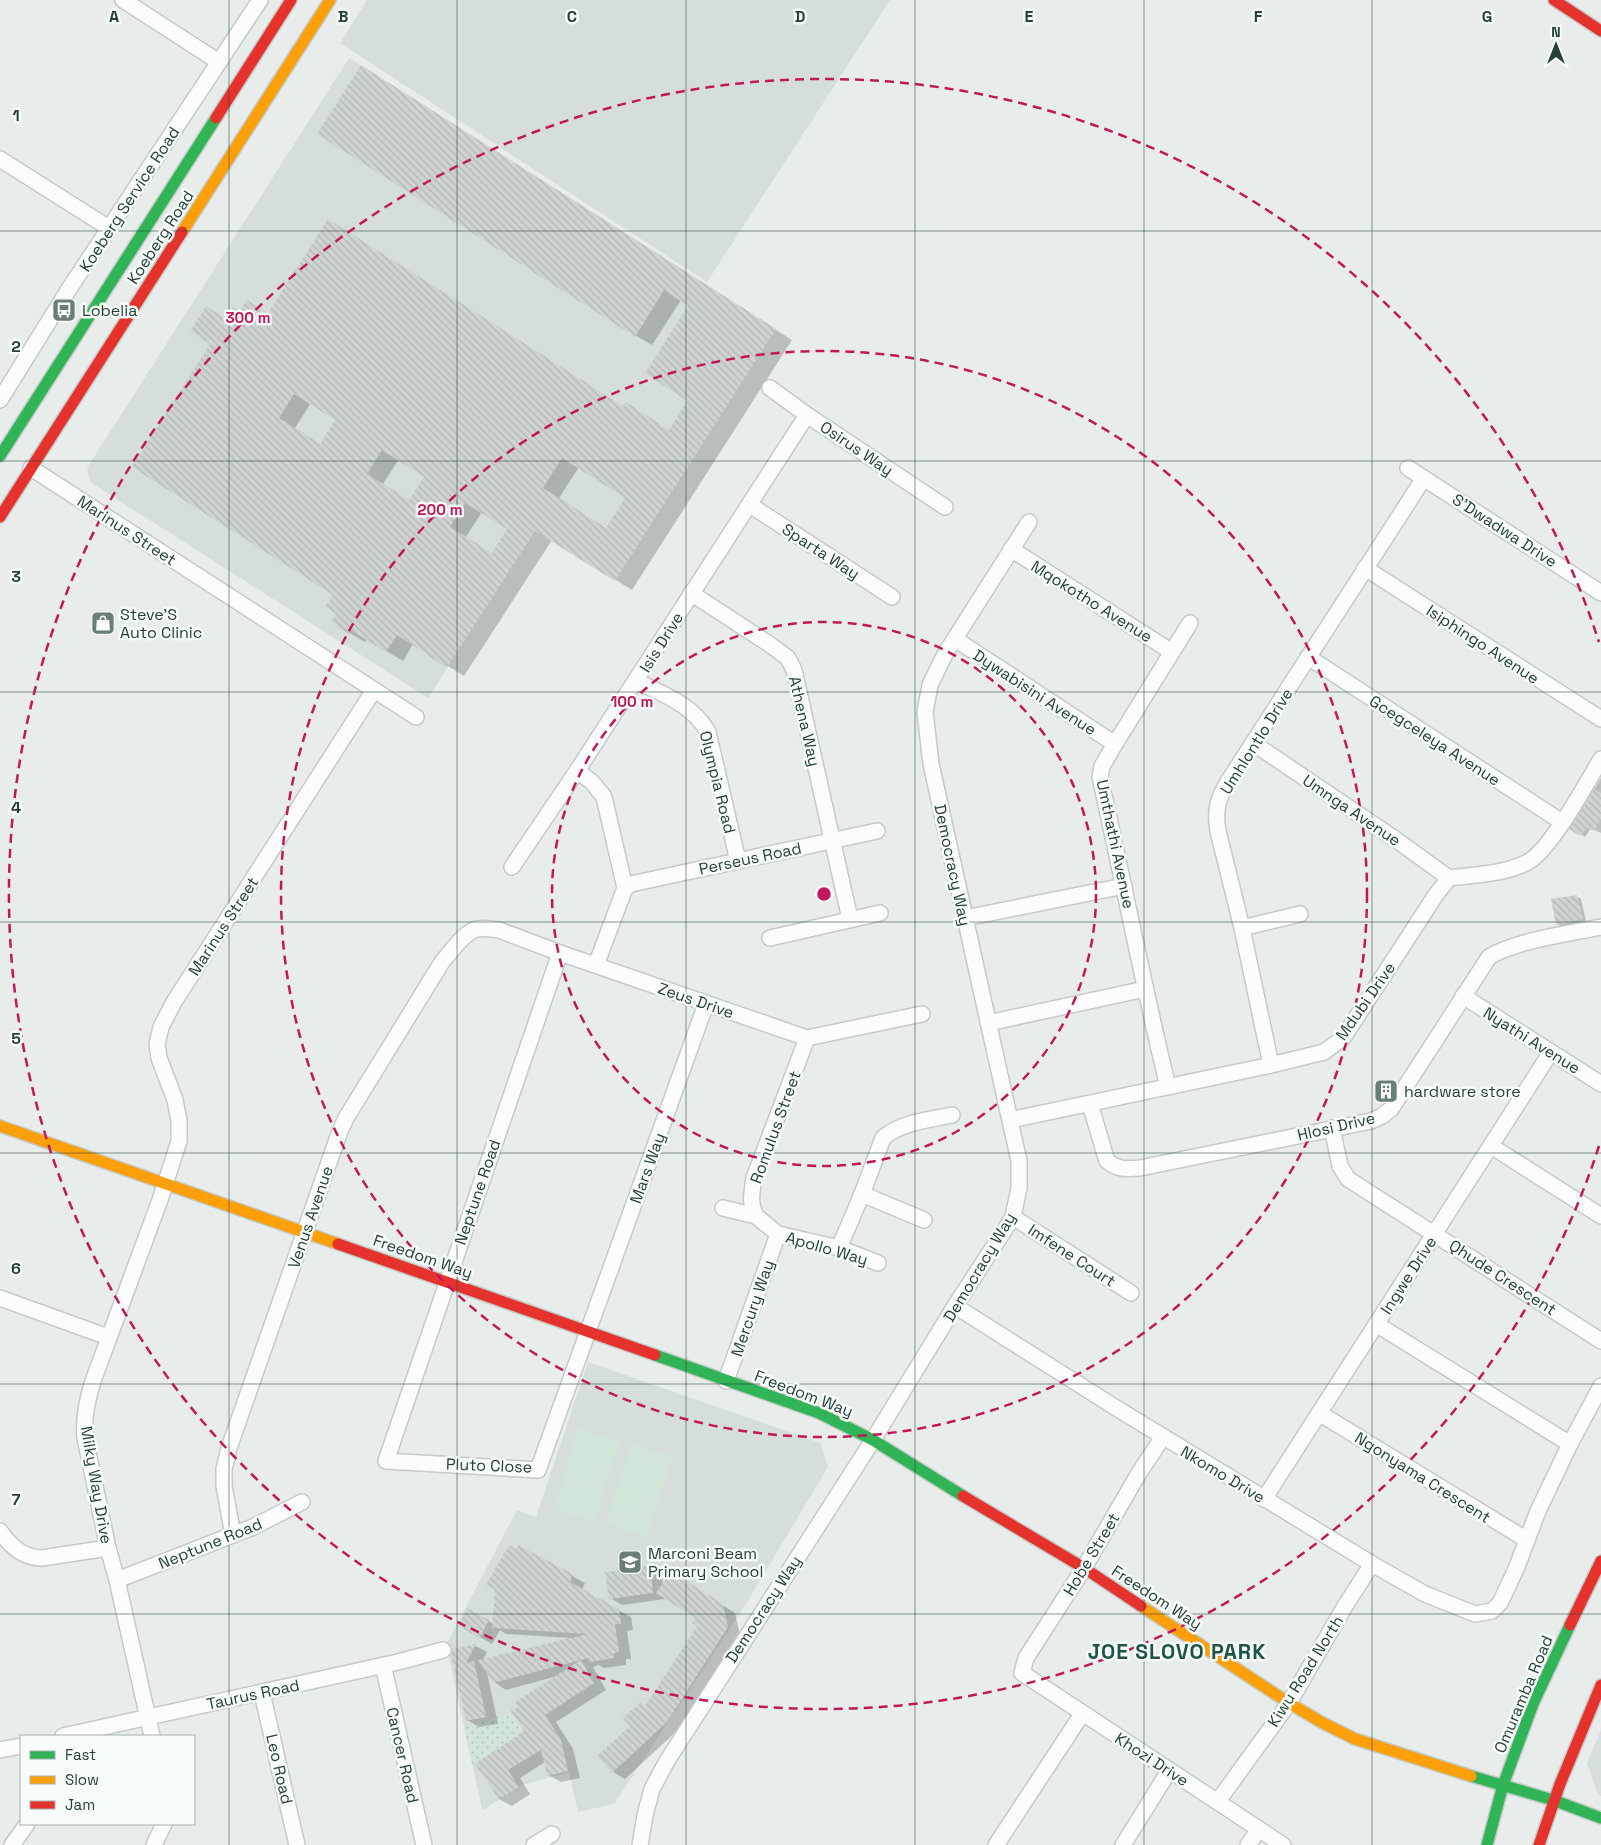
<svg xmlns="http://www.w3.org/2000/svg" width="1601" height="1845" font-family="'Space Grotesk',sans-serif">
  <defs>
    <pattern id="grass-dots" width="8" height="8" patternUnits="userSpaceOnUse" patternTransform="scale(1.25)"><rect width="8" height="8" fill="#d1e6d8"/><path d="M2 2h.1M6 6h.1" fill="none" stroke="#b3c6ba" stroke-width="1.8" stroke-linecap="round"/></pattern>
    <pattern id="building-back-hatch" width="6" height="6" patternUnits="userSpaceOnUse" patternTransform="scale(1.25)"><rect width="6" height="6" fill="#cfd4d2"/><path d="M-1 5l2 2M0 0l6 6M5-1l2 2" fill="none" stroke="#b2b7b5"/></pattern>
  </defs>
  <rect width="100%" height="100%" fill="#e8edeb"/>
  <g fill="#d6dedb">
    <polygon points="367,0 890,0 707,282 340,43"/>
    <polygon points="349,58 776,329 615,581 535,531 428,698 90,482 87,468"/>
    <polygon points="588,1362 821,1443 828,1467 744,1607 614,1804 578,1812 569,1772 522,1785 485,1809 482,1809 446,1645 517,1510 536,1517"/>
    <polygon points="1601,1730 1601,1796 1598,1795 1587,1763"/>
  </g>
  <polygon fill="url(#grass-dots)" points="512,1712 524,1731 492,1751 493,1753 475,1764 472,1764 464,1727"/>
  <g fill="#d1e6d8">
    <polygon points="578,1429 619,1442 595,1521 554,1509"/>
    <polygon points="631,1444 672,1456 648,1536 607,1523"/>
  </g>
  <g fill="#0003" fill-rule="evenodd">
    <path d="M378 77 792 340 632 590 552 540 464 676 413 644 403 661 367 639 365 642 348 632 338 614 334 594 227 320 240 313 269 314 624 407 669 431 689 400 690 305 681 300 652 345 635 335ZM311 403 337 420 321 445 295 428ZM399 459 426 476 410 501 383 484ZM579 467 626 498 606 529 559 498ZM482 512 508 529 492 554 466 537Z"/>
    <polygon points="1601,778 1601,833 1591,828 1585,837 1571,828"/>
    <polygon points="1577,897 1581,899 1586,921 1561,926 1557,924"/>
    <polygon points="519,1546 585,1583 582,1590 631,1617 633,1630 627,1631 631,1659 626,1659 626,1665 604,1668 599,1665 593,1667 606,1690 556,1722 573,1749 580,1778 561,1782 548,1775 545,1762 520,1778 530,1794 512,1806 499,1799 477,1764 526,1731 557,1676 506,1690 494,1682 487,1672 498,1724 479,1727 467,1720 453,1650 476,1646 487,1652 483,1660 571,1638 506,1634 500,1630 492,1644 460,1626 468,1610 494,1624"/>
    <polygon points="650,1567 662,1574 663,1585 683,1580 735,1613 740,1635 679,1729 625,1779 613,1772 632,1726 646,1707 698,1626 696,1617 665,1598 665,1599 622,1605 610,1598"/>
  </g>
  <g fill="url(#building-back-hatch)" fill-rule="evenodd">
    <path d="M361 65 776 329 615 581 535 531 447 668 397 635 386 652 350 630 348 634 331 622 336 614 325 607 333 595 132 467 210 344 190 331 199 317 206 306 226 319 233 307 239 311 247 300 268 313 328 219 623 406 626 402 669 430 687 401 645 373 688 306 664 290 635 337 317 134ZM294 394 335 420 320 444 279 418ZM382 450 424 477 409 500 367 474ZM562 458 625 498 606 528 543 488ZM465 503 507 529 492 553 450 527Z"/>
    <polygon points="1594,789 1601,793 1601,819 1594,831 1587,827 1581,836 1569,829"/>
    <polygon points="1577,895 1583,919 1556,925 1551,899"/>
    <polygon points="509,1545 516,1549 518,1545 573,1574 570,1582 619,1609 621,1624 615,1624 619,1652 614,1653 614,1658 590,1662 589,1658 581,1660 594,1683 545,1715 561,1740 568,1771 547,1776 541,1750 508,1770 519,1787 499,1799 475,1764 524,1731 511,1711 518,1707 515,1702 581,1660 493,1683 478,1660 588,1634 492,1628 495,1590 486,1585"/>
    <polygon points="650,1566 653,1593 609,1599 605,1572"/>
    <polygon points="671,1571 723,1604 728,1627 667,1722 612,1773 597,1756 630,1726 623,1718 641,1702 645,1706 697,1626 692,1623 695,1618 656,1593"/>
    <polygon points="467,1608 489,1620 480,1638 458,1626"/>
    <polygon points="476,1644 466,1663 474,1661 486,1717 466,1721 451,1654 452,1649"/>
  </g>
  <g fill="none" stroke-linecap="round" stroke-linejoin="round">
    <g stroke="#c5cac8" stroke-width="18">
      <g id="street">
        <polyline points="123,0 219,62"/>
        <polyline points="0,159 109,228"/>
        <polyline points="770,388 807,415 945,507"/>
        <polyline points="0,400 69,289 260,0"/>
        <polyline points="31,468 416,717"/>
        <polyline points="1408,468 1601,593"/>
        <polyline points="750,505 892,597"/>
        <polyline points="1011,549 1172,652"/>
        <polyline points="1365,568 1601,719"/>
        <polyline points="691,593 769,644 788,658 794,670 850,919"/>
        <polyline points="955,639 1115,744"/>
        <polyline points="1308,657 1562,822"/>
        <path d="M636 681C663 694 693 705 708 732L738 861"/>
        <polyline points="1253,743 1395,839 1449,878"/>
        <polyline points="577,771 592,782 604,797 625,888 596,965"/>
        <polyline points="512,867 577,771 807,415"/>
        <polyline points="625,888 631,884 640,882 877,831"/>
        <polyline points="965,918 1124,886"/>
        <polyline points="1242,928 1300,914"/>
        <polyline points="770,938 880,913"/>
        <polyline points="560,953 386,1461 538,1470 706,1004"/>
        <polyline points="1463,996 1601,1084"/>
        <polyline points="988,1023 1145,989"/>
        <path d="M1271 1065 1242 928 1218 831C1212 799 1226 786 1242 760L1424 478"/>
        <path d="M1168 1087C1143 984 1123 880 1100 777L1102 766 1115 744 1190 623"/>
        <path d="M1090 1104 1107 1161C1118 1170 1126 1169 1140 1168L1371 1121 1382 1116 1391 1109 1489 957C1514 941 1571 933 1601 927"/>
        <path d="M1010 1120 1271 1065 1324 1052 1343 1038 1435 896 1449 878C1475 875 1505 874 1528 862 1551 849 1586 784 1601 759"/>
        <polyline points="1332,1128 1340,1166 1348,1179 1601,1341"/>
        <polyline points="1491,1146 1601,1216"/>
        <polyline points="862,1194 924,1220"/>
        <polyline points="723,1208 756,1216 778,1234 839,1248 878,1263"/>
        <path d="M756 1216C749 1203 752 1192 754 1178L807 1038"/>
        <polyline points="1013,1217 1131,1293"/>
        <path d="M839 1248 862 1194 883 1138C902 1122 928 1120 952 1115"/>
        <polyline points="0,1298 108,1337"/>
        <polyline points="955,1306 1113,1406 1372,1564 1425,1594 1475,1614 1492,1611 1500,1603 1516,1569 1538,1511 1570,1444"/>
        <polyline points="1376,1324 1570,1444 1601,1386"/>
        <polyline points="726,1381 778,1234"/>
        <polyline points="1319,1413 1527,1540"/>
        <polyline points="1163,1437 1139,1473 1084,1568 1026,1658 1022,1673 1283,1845"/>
        <polyline points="1264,1499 1551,1052"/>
        <path d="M0 1531C10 1546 23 1558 42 1558L108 1548"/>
        <path d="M233 1535 224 1486V1469L229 1448 340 1131 346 1118 442 962C450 953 462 935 474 930 481 927 491 929 499 930L560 953 807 1038 922 1014"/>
        <polyline points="117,1580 253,1527 302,1502"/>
        <polyline points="383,1665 424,1845"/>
        <polyline points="262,1693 297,1845"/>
        <polyline points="63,1736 398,1662 443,1650"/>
        <path d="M152 1736 117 1580 108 1548 85 1438C83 1418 87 1400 93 1381L160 1200 179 1141V1121L175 1100 159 1058 157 1044 161 1027 174 1002 374 690"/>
        <polyline points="0,1750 21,1746"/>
        <polyline points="1218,1801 1289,1703 1345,1606 1372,1564"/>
        <polyline points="12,1845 27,1824"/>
        <polyline points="154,1845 164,1824"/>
        <polyline points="534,1845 552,1834"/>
        <polyline points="640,1845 645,1815 652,1789 667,1761 873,1440 955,1306 1013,1217 1019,1188 1019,1161 931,764 925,712 930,685 945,654 1029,522"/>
        <polyline points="996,1845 1082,1714"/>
        <polyline points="1123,1845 1169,1771"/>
        <polyline points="1248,1845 1259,1829"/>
      </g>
    </g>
    <g stroke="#c3cbc8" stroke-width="14">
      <g id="fast">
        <polyline points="0,456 216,118"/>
        <polyline points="655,1355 819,1413 873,1440 963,1496"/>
        <polyline points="1471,1776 1553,1800 1601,1818"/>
        <polyline points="1487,1845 1503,1785 1533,1704 1570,1625"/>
      </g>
    </g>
    <g stroke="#c3cbc8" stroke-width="14">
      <g id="slow">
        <polyline points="182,232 330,0"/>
        <polyline points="0,1126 338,1244"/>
        <polyline points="1141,1606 1289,1703 1321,1722 1355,1739 1471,1776"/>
      </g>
    </g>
    <g stroke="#c3cbc8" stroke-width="14">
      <g id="jam">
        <polyline points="1554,0 1601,31"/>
        <polyline points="216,118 291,0"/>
        <polyline points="0,517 182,232"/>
        <polyline points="338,1244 655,1355"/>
        <polyline points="963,1496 1084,1568 1141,1606"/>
        <polyline points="1570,1625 1601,1561"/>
        <polyline points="1539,1845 1560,1784 1601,1685"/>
      </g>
    </g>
    <use href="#street" stroke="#fcfcfc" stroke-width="15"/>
    <use href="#fast" stroke="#30b455" stroke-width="11"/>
    <use href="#slow" stroke="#ff9f0a" stroke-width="11"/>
    <use href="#jam" stroke="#e5322d" stroke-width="11"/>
  </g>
  <path fill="none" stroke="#24423a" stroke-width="1" stroke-opacity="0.55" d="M229 0V1845M457 0V1845M686 0V1845M915 0V1845M1144 0V1845M1372 0V1845M0 231H1601M0 461H1601M0 692H1601M0 922H1601M0 1153H1601M0 1384H1601M0 1614H1601"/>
  <g fill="none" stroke="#c2185b" stroke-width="2.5" stroke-dasharray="9 6">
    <circle cx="824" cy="894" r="272"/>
    <circle cx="824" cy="894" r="543"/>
    <path d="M1599 1146A815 815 0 1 1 1599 642"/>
  </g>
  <defs>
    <g id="bus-square" transform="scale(1.25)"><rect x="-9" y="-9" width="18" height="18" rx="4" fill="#697e78" stroke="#f7fbf9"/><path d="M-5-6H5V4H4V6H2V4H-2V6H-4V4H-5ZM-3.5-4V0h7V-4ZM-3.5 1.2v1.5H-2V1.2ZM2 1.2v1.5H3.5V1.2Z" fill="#fff"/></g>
    <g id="shop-square" transform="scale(1.25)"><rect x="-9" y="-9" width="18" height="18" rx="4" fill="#697e78" stroke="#f7fbf9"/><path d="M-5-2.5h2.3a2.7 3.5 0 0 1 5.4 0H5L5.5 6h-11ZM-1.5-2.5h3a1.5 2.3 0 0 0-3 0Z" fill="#fff"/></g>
    <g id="building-square" transform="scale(1.25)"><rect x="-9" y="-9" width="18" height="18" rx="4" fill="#697e78" stroke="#f7fbf9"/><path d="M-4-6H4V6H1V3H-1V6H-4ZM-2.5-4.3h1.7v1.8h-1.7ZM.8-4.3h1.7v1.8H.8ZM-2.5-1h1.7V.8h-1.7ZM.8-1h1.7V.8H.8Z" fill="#fff"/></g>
    <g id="school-square" transform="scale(1.25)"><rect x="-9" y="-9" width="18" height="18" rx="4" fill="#697e78" stroke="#f7fbf9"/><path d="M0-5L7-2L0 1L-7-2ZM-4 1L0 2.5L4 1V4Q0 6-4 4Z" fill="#fff"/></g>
  </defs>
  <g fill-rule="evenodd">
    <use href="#bus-square" x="64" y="310"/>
    <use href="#shop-square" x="103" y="623"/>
    <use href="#building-square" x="1386" y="1091"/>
    <use href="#school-square" x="630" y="1562"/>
  </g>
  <g text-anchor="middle" stroke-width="5" stroke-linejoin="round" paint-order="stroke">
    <g font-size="16" fill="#24423a" stroke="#f7fbf9">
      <text transform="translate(129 199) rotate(-57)" y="6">Koeberg Service Road</text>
      <text transform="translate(160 237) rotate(-57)" y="6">Koeberg Road</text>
      <text transform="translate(857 448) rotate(34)" y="6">Osirus Way</text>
      <text transform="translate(127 530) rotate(33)" y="6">Marinus Street</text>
      <text transform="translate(1505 530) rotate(33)" y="6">S'Dwadwa Drive</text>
      <text transform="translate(821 551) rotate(33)" y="6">Sparta Way</text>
      <text transform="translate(1092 601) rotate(32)" y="6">Mqokotho Avenue</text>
      <text transform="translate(661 642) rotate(-58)" y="6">Isis Drive</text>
      <text transform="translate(1483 644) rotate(33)" y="6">Isiphingo Avenue</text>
      <text transform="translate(1035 692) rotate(33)" y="6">Dywabisini Avenue</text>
      <text transform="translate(805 721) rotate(77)" y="6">Athena Way</text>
      <text transform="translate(1435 740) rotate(33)" y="6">Gcegceleya Avenue</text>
      <text transform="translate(1256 741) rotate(-58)" y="6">Umhlontlo Drive</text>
      <text transform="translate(718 782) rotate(76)" y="6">Olympia Road</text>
      <text transform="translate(1352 810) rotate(34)" y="6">Umnga Avenue</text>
      <text transform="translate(1116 844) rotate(78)" y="6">Umthathi Avenue</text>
      <text transform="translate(750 858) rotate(-12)" y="6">Perseus Road</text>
      <text transform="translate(953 865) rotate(78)" y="6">Democracy Way</text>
      <text transform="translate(223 926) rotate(-57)" y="6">Marinus Street</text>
      <text transform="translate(696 1000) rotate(19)" y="6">Zeus Drive</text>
      <text transform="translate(1365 1001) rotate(-55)" y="6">Mdubi Drive</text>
      <text transform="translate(1532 1040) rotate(32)" y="6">Nyathi Avenue</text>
      <text transform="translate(1336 1126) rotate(-13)" y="6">Hlosi Drive</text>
      <text transform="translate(775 1127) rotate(-70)" y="6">Romulus Street</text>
      <text transform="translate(647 1168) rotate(-70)" y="6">Mars Way</text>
      <text transform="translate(477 1192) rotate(-71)" y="6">Neptune Road</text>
      <text transform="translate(310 1217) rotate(-71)" y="6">Venus Avenue</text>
      <text transform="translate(827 1248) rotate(16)" y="6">Apollo Way</text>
      <text transform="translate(1072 1255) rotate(33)" y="6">Imfene Court</text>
      <text transform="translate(423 1256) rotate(19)" y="6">Freedom Way</text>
      <text transform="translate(979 1267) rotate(-59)" y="6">Democracy Way</text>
      <text transform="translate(1408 1275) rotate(-57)" y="6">Ingwe Drive</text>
      <text transform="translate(1503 1277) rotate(33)" y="6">Qhude Crescent</text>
      <text transform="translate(752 1308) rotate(-71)" y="6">Mercury Way</text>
      <text transform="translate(804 1393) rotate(21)" y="6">Freedom Way</text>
      <text transform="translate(489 1465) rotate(2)" y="6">Pluto Close</text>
      <text transform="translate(1223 1474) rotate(31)" y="6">Nkomo Drive</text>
      <text transform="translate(1423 1477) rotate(32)" y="6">Ngonyama Crescent</text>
      <text transform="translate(97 1485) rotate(80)" y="6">Milky Way Drive</text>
      <text transform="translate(210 1543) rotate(-22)" y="6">Neptune Road</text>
      <text transform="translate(1091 1554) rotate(-59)" y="6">Hobe Street</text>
      <text transform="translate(1157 1597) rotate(33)" y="6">Freedom Way</text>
      <text transform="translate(763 1609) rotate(-57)" y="6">Democracy Way</text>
      <text transform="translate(1305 1671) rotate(-58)" y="6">Kiwu Road North</text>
      <text transform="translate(253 1694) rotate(-12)" y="6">Taurus Road</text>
      <text transform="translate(1523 1694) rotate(-67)" y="6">Omuramba Road</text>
      <text transform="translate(403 1755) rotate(77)" y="6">Cancer Road</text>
      <text transform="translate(1152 1759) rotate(33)" y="6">Khozi Drive</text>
      <text transform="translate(280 1769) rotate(77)" y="6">Leo Road</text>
    </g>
    <g font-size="16" fill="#24423a" stroke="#f7fbf9" text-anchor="start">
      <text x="82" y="316">Lobelia</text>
      <text x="120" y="620">Steve'S<tspan x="120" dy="18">Auto Clinic</tspan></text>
      <text x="1404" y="1097">hardware store</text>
      <text x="648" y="1559">Marconi Beam<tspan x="648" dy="18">Primary School</tspan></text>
    </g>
    <g font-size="21" font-weight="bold" letter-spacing="1" fill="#1f5548" stroke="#f7fbf9">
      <text x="1177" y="1659">JOE SLOVO PARK</text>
    </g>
  </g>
  <g font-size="16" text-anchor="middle" font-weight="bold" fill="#24423a" stroke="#f7fbf9" stroke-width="5" stroke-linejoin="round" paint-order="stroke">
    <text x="114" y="22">A</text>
    <text x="343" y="22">B</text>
    <text x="572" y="22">C</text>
    <text x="800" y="22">D</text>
    <text x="1029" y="22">E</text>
    <text x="1258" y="22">F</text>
    <text x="1487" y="22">G</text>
    <text x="16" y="121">1</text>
    <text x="16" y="352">2</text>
    <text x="16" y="582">3</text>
    <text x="16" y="813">4</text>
    <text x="16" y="1044">5</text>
    <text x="16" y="1274">6</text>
    <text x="16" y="1505">7</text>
  </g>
  <circle cx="824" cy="894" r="8" fill="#c2185b" stroke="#f7fbf9" stroke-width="2.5"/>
  <g font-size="15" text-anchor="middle" font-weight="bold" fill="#c2185b" stroke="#f7fbf9" stroke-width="5" stroke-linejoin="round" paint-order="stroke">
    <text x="248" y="323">300 m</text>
    <text x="440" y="515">200 m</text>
    <text x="632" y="707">100 m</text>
  </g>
  <rect x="20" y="1735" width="175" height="90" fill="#f7fbf9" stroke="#a3b1ad"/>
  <rect x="30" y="1751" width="25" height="8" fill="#30b455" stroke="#a3b1ad"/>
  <text x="65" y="1760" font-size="15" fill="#24423a">Fast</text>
  <rect x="30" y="1776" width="25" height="8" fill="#ff9f0a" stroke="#a3b1ad"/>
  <text x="65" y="1785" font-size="15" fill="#24423a">Slow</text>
  <rect x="30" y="1801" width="25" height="8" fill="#e5322d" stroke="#a3b1ad"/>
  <text x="65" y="1810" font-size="15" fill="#24423a">Jam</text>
  <g transform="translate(1556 45)" stroke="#f7fbf9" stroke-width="4" paint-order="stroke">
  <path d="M0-4L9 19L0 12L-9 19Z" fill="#24423a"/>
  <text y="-8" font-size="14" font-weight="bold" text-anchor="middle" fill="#24423a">N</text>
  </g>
</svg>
